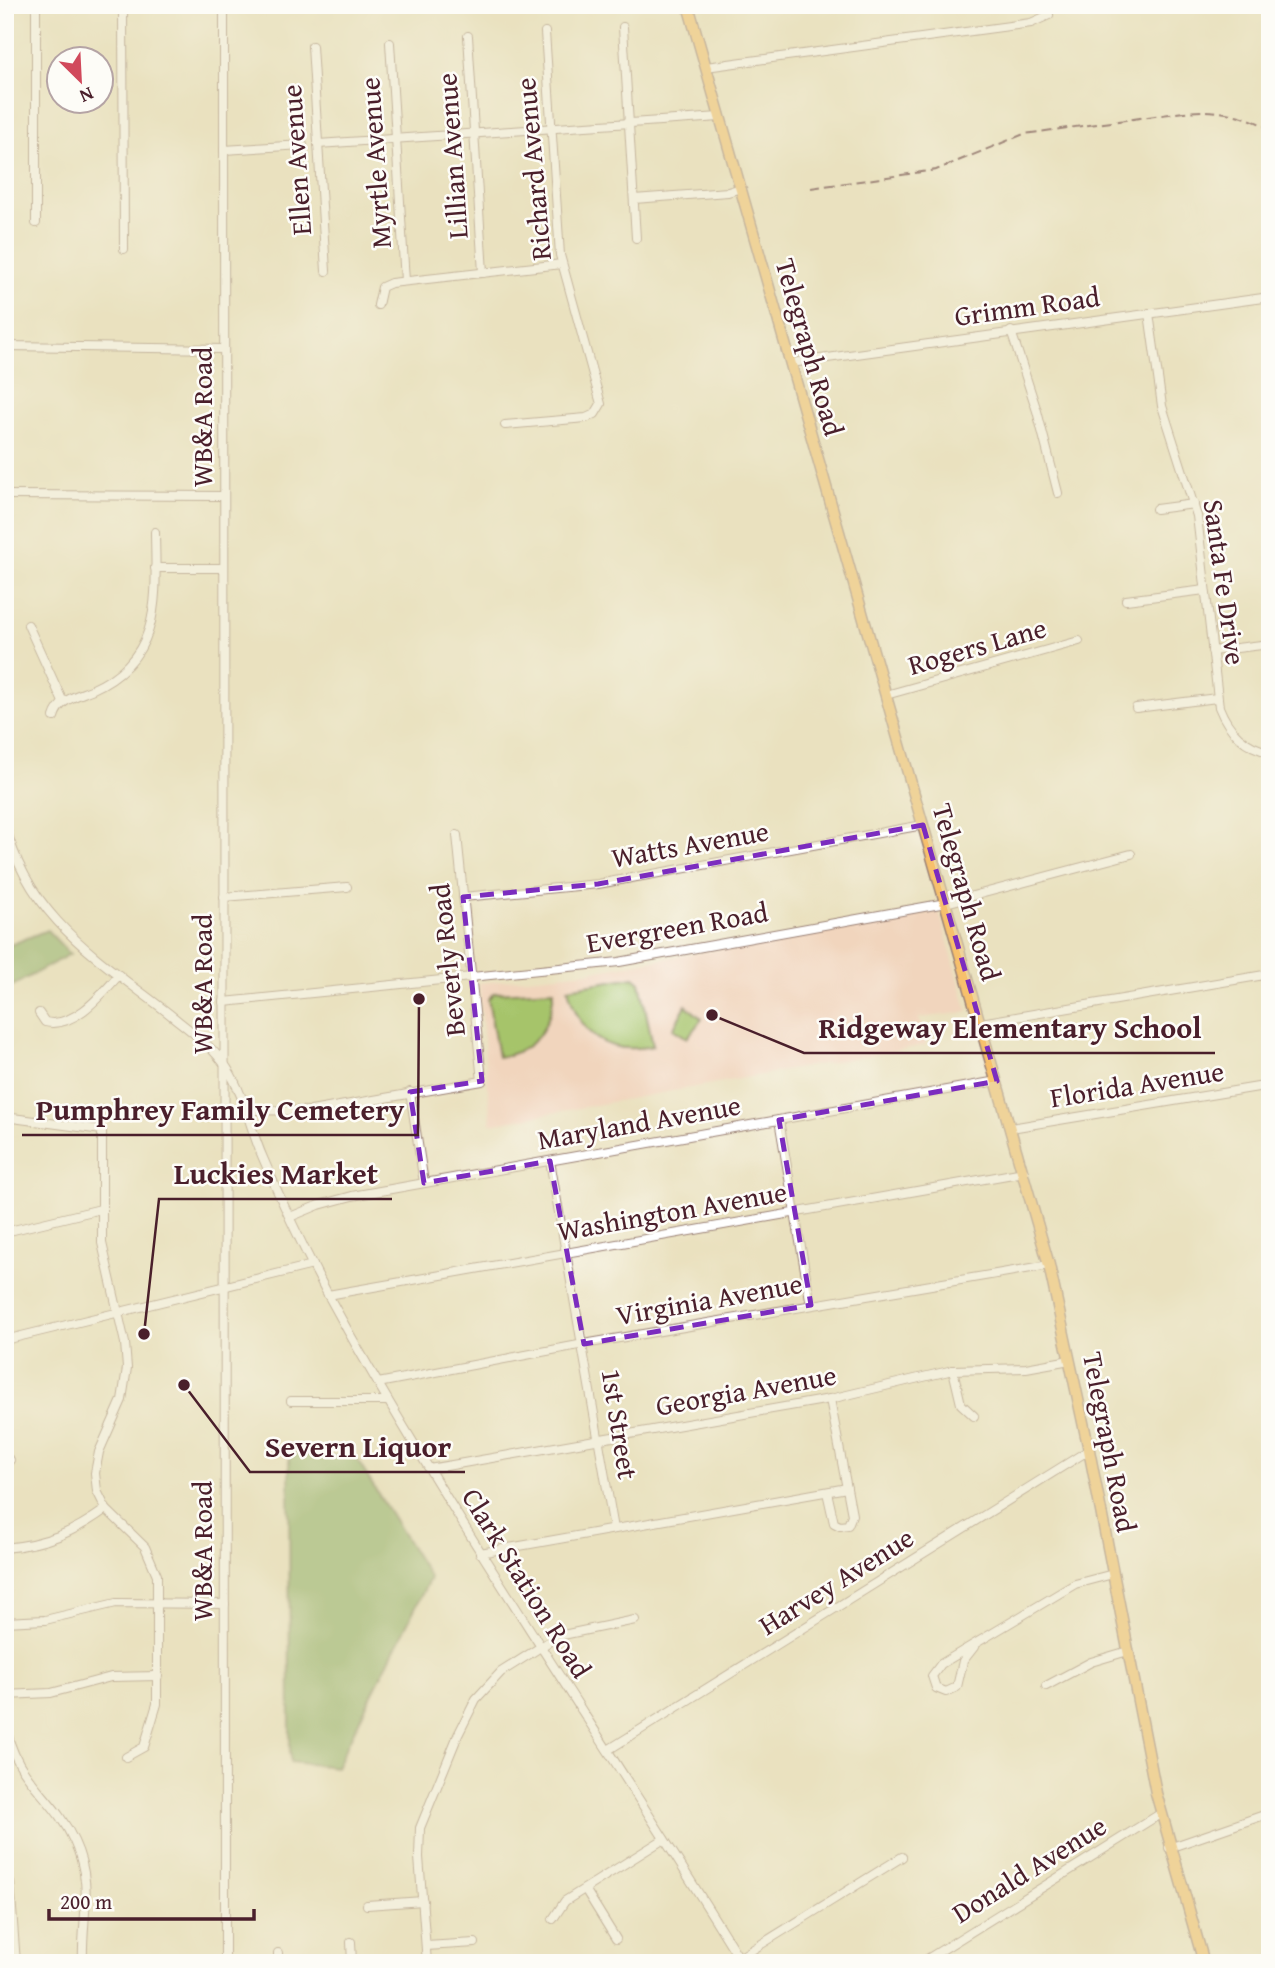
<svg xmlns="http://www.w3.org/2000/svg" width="1275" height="1968" font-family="'Gentium Book Plus',serif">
  <rect width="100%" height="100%" fill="#fdfcf7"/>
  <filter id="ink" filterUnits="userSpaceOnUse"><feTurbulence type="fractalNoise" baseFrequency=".0143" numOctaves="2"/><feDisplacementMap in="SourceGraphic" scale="14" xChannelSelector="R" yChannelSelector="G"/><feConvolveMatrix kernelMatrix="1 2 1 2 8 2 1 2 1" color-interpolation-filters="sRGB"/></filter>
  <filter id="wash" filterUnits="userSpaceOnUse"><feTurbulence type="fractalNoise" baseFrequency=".00686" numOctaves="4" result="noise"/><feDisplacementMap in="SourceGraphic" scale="28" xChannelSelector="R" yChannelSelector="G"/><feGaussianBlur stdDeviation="1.57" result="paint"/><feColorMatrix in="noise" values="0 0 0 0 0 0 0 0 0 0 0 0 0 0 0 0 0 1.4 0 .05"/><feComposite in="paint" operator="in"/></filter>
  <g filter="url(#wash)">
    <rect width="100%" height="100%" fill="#eae1bf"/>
    <polygon fill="#f1d5bd" points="939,911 968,1012 919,1018 926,1045 491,1124 479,983 587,972"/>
    <g fill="#a6c46b" stroke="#78724b" stroke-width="2">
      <path d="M634 977 640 982 653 1046C604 1056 579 1034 568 988Z"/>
      <path d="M554 990C551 1025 536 1052 498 1057L488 999 494 993Z"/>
      <polygon points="686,1005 702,1019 687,1038 673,1029"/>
    </g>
    <g fill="#84aa5f" stroke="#676445" stroke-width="2">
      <polygon points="47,930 70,954 5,990 5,947"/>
      <polygon points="289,1452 356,1458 430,1578 336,1767 290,1762"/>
    </g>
  </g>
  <g filter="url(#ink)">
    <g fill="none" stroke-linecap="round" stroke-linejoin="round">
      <g stroke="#9a8075" stroke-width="10">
        <g id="minor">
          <polyline points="36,5 36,223"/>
          <polyline points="123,5 124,249"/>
          <polyline points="224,5 225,1963"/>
          <polyline points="623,27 636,238"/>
          <polyline points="468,36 483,273"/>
          <polyline points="390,43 405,281"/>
          <polyline points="312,46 326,271"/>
          <polyline points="706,67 1031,23 1049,15"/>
          <polyline points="318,144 720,117"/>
          <polyline points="224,150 303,145"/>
          <polyline points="634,199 728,192 741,188"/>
          <polyline points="378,305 382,287 391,283 562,264"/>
          <path d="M1149 313 1162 406 1197 516 1219 707C1228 730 1245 748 1270 752"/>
          <polyline points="1011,331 1037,411 1058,493"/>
          <polyline points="5,346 224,349"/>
          <polyline points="791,363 1270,297"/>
          <polyline points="505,425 586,418 595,414 601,404 560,255 545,32"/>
          <polyline points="5,495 224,496"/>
          <polyline points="1156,509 1194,504"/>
          <polyline points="155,568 224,568"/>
          <polyline points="1126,600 1205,590"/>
          <polyline points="28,625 63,702"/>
          <polyline points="1212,651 1270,644"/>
          <polyline points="886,695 1079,641"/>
          <polyline points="1136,708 1217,698"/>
          <path d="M54 717C59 700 74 697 91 690 163 658 156 599 155 532"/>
          <path d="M5 824C28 917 96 957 167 1012 188 1029 213 1046 227 1068 245 1096 250 1129 263 1158 288 1217 316 1275 348 1331 470 1547 612 1751 742 1963"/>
          <polyline points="224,897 347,887"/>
          <polyline points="463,897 598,884 923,825"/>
          <polyline points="224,1002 619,962 946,903 1131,854"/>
          <path d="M39 1013 45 1022C74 1029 102 994 119 975"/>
          <polyline points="981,1023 1270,974"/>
          <polyline points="410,1092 424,1183"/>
          <polyline points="245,1110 311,1111 482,1081 457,835"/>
          <polyline points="5,1117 102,1130 102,1243 125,1343 127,1368 122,1400 99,1452 95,1473 97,1491 106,1509 145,1547 157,1575 157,1704 144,1747 126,1757"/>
          <polyline points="779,1120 811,1305"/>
          <polyline points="1011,1128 1270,1085"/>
          <polyline points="550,1161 614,1529"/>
          <polyline points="290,1217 319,1205 352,1196 997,1081"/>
          <polyline points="5,1232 101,1209"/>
          <polyline points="328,1295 1024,1172"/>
          <polyline points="5,1340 313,1265"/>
          <polyline points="953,1370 961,1404 974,1416"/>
          <polyline points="378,1383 584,1344 1049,1265"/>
          <polyline points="291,1401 388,1401"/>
          <polyline points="5,1465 10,1460"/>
          <polyline points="429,1469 830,1399 953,1370 1026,1368 1070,1360"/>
          <polyline points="827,1492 834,1523 840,1526 848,1525 852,1515 830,1399"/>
          <path d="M5 1548C46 1544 73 1533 106 1509"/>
          <polyline points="480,1553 847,1488"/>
          <polyline points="5,1622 45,1620 116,1603 225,1604"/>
          <polyline points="974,1647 963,1661 957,1687 946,1692 936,1688 932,1676 941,1664 1075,1584 1113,1574"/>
          <polyline points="1046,1686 1091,1662 1128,1651"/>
          <polyline points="5,1695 51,1693 111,1677 158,1676"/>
          <path d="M5 1721C13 1780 53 1794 74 1841 95 1886 81 1918 83 1963"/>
          <polyline points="608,1750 1089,1450"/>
          <polyline points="1169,1848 1270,1813"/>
          <polyline points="10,1882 16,1963"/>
          <polyline points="585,1889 616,1939"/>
          <polyline points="367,1905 423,1901"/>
          <polyline points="553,1919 565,1901 664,1839"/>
          <polyline points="351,1942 352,1963"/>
          <polyline points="426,1946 475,1943"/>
          <polyline points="278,1953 278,1963"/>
          <polyline points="739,1958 902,1857"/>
          <polyline points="427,1963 419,1857 420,1828 458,1735 476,1699 501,1672 558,1636 635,1620"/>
          <polyline points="921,1963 1160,1814"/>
        </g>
      </g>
      <g stroke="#9a8075" stroke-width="13">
        <polyline id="major" points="688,5 1049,1265 1089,1450 1156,1793 1204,1963"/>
      </g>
      <use href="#minor" stroke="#fff" stroke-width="8"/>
      <use href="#major" stroke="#f7c06c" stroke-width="10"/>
      <path stroke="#4a1f2b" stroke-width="2" stroke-dasharray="10 5" stroke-linecap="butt" d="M811 188 936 170 1024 134 1184 112C1216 109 1242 113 1270 129"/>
    </g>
  </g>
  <path d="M0 0H1275V1968H0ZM923 825 997 1081 779 1120 811 1305 584 1344 550 1161 424 1183 410 1092 482 1081 463 897 598 884Z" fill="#eae1bf" fill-opacity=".55" fill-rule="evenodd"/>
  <path fill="none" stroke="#7b2cbf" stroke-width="5" stroke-dasharray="14 9" stroke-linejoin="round" d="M923 825 997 1081 779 1120 811 1305 584 1344 550 1161 424 1183 410 1092 482 1081 463 897 598 884Z"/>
  <g text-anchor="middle" stroke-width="5" stroke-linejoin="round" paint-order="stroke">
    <g font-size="28" fill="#4a1f2b" stroke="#fdfcf7">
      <text transform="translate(452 156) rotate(-94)" y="10">Lillian Avenue</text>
      <text transform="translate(296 160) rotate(-94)" y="10">Ellen Avenue</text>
      <text transform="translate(375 163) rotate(-94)" y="10">Myrtle Avenue</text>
      <text transform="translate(533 169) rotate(-95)" y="10">Richard Avenue</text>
      <text transform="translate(1027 306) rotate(-8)" y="10">Grimm Road</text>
      <text transform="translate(810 347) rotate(74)" y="10">Telegraph Road</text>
      <text transform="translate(202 417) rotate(-90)" y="10">WB&amp;A Road</text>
      <text transform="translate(1225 582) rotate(82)" y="10">Santa Fe Drive</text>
      <text transform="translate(977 646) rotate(-16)" y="10">Rogers Lane</text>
      <text transform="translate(690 844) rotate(-10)" y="10">Watts Avenue</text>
      <text transform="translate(967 892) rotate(74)" y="10">Telegraph Road</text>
      <text transform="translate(677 927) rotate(-10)" y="10">Evergreen Road</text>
      <text transform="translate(447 960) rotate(-96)" y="10">Beverly Road</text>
      <text transform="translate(202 984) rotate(-90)" y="10">WB&amp;A Road</text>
      <text transform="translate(1137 1084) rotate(-9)" y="10">Florida Avenue</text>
      <text transform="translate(639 1122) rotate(-10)" y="10">Maryland Avenue</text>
      <text transform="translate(672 1211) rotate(-10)" y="10">Washington Avenue</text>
      <text transform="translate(709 1299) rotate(-10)" y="10">Virginia Avenue</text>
      <text transform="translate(746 1390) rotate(-10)" y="10">Georgia Avenue</text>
      <text transform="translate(620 1424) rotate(81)" y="10">1st Street</text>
      <text transform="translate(1110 1442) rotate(79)" y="10">Telegraph Road</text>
      <text transform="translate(202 1551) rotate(-90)" y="10">WB&amp;A Road</text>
      <text transform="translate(836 1581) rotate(-32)" y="10">Harvey Avenue</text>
      <text transform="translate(527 1583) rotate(58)" y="10">Clark Station Road</text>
      <text transform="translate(1029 1869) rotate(-32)" y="10">Donald Avenue</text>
    </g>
  </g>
  <path fill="none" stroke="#4a1f2b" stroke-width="2.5" d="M712 1015L804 1053H1215M419 999L418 1135H22M144 1334L159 1199H392M184 1385L250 1472H465"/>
  <g fill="#4a1f2b" stroke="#fdfcf7" stroke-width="2.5">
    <circle cx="712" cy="1015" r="7"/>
    <circle cx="419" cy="999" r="7"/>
    <circle cx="144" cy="1334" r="7"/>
    <circle cx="184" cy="1385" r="7"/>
  </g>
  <g font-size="30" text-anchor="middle" font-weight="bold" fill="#4a1f2b" stroke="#fdfcf7" stroke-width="5" stroke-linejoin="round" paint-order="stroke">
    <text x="1010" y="1038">Ridgeway Elementary School</text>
    <text x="220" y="1120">Pumphrey Family Cemetery</text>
    <text x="276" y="1184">Luckies Market</text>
    <text x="358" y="1457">Severn Liquor</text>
  </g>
  <rect width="1275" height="1968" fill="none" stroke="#fdfcf7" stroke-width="28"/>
  <g transform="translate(80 80) rotate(156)"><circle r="33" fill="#fdfcf7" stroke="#b5a4a5" stroke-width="2"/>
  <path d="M0-5L12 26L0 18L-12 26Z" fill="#d1495b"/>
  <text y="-10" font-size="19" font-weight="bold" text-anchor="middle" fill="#4a1f2b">N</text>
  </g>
  <path d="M49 1909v10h205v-10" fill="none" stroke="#4a1f2b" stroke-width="3.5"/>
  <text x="60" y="1909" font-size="21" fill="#4a1f2b" stroke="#fdfcf7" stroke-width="5" paint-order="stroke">200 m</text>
</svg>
